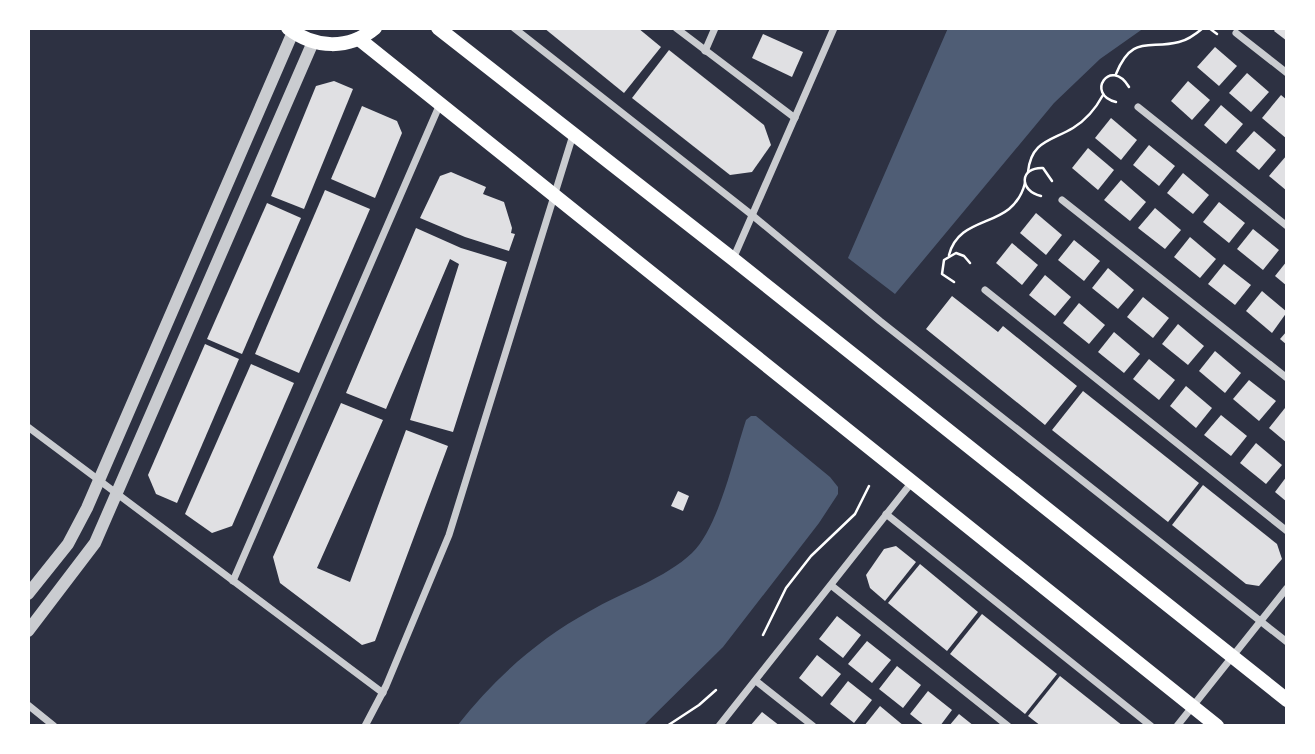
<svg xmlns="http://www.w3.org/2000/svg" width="1315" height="754" font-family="'Fira Sans Condensed',sans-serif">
  <rect width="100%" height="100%" fill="#2d3142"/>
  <g fill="#4f5d75">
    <polygon points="948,28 1144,28 1100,59 1054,103 895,294 848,258"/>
    <path d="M751 416H756L830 477 838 487V494L819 523 723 647 643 726H457C495 678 537 640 590 611 621 593 666 578 692 553 719 527 734 456 746 420Z"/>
  </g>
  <g fill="#e0e0e3">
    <polygon points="544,28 638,28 661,47 624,93"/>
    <polygon points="1276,28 1287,28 1287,41 1274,31"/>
    <polygon points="763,34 803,52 792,77 752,58"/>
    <polygon points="1215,47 1237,66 1219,86 1197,67"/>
    <polygon points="669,50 764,125 771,145 752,172 730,175 632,98"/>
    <polygon points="1247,73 1269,92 1251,112 1229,93"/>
    <polygon points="334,81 353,89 304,209 271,196 316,86"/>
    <polygon points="1188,81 1210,100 1192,120 1171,101"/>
    <polygon points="1281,95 1287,100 1287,139 1262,118"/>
    <polygon points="1221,105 1243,124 1226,144 1204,125"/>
    <polygon points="362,106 397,121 402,133 375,198 331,179"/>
    <polygon points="1111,118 1137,140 1121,160 1095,138"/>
    <polygon points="1254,131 1276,150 1259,170 1236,151"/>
    <polygon points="1149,145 1175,166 1159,186 1133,165"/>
    <polygon points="1088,148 1114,170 1098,190 1072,168"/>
    <polygon points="1287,155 1287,191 1269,176"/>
    <polygon points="451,172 486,187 483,194 504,202 512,228 511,233 515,234 509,251 465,237 420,218 440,176"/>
    <polygon points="1183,173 1209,195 1193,214 1167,193"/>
    <polygon points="1121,180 1146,202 1130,221 1104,200"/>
    <polygon points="325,190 370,209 299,373 255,354"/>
    <polygon points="1219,202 1245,223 1229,243 1203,222"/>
    <polygon points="267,203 301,218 242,354 207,339"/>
    <polygon points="1155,208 1181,230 1165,249 1138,228"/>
    <polygon points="1036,213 1062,235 1046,255 1020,233"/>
    <polygon points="416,228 461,248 507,262 453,432 410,420 459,264 450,259 386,409 346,393"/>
    <polygon points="1253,229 1279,250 1263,270 1237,249"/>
    <polygon points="1190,237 1216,259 1200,278 1174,257"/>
    <polygon points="1074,240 1100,261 1084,281 1058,260"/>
    <polygon points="1012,243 1038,265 1022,285 996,263"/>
    <polygon points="1287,261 1287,286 1275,276"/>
    <polygon points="1224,264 1251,285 1235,305 1208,284"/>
    <polygon points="1108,268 1134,290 1118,309 1092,288"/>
    <polygon points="1045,275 1071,297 1055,316 1029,295"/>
    <polygon points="1262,291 1287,312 1272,333 1246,311"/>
    <polygon points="952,296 998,332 1003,326 1077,386 1045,425 926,329"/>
    <polygon points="1143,297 1169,318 1153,338 1127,317"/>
    <polygon points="1079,303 1105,325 1089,344 1063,323"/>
    <polygon points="1178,324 1204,346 1188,365 1162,344"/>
    <polygon points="1287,331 1287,345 1280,339"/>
    <polygon points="1114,332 1140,354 1124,373 1098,352"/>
    <polygon points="205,344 239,359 177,503 156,494 148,475"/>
    <polygon points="1215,351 1241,373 1225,393 1199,371"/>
    <polygon points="1149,359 1175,380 1159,400 1133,379"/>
    <polygon points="251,364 294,383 232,526 212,533 185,514"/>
    <polygon points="1249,380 1276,401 1259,421 1233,399"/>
    <polygon points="1186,386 1212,408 1196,428 1170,406"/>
    <polygon points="1083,391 1199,483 1168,522 1052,430"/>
    <polygon points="341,403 383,420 317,568 350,582 406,430 448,446 375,641 362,645 280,583 273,557"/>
    <polygon points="1285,408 1287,410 1287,443 1269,428"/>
    <polygon points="1221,415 1247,436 1231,456 1204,435"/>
    <polygon points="1256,443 1282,465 1266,484 1240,463"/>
    <polygon points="1287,476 1287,502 1275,492"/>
    <polygon points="1203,485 1277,544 1282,559 1259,586 1246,584 1172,525"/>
    <polygon points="678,491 689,496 683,511 671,506"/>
    <polygon points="896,546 916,562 885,601 870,588 866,575 884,549"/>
    <polygon points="920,564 978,612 947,651 888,603"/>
    <polygon points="982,614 1057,674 1025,714 950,654"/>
    <polygon points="837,616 861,635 843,658 819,639"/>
    <polygon points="867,641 891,660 872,683 848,664"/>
    <polygon points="817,655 841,674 822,697 799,678"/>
    <polygon points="897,666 921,685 903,708 879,689"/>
    <polygon points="1060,676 1123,726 1041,726 1028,716"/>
    <polygon points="848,681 872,700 854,723 830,704"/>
    <polygon points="928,691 952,710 940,726 925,726 910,714"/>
    <polygon points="880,706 904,726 864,726"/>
    <polygon points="762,712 780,726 750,726"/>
    <polygon points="959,714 974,726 949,726"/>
  </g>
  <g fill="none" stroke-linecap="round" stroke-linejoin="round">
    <g stroke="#fff" stroke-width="2.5">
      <polyline points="1209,28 1217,34"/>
      <path d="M1116 74C1132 34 1149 50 1179 42 1188 40 1196 34 1203 28"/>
      <path d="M1116 102C1085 95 1110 56 1129 87"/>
      <path d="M1028 172C1031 141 1051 141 1073 128 1086 120 1096 108 1103 95"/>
      <path d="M1041 196C1019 191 1019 167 1043 168L1052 181"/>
      <path d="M949 255C960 212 1013 231 1025 183"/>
      <polyline points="954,282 942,274 944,260 956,253 964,256 970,263"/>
      <polyline points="763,635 786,588 811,556 855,514 869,486"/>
      <polyline points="667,726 699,705 716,690"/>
    </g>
    <g stroke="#caccd0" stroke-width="7">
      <polyline points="514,28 752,215 880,321 1287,642"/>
      <polyline points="676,28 795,118"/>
      <polyline points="1236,33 1287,73"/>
      <polyline points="705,51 715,28"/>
      <polyline points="1138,107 1287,226"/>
      <polyline points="1062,200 1287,378"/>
      <polyline points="733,259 834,28"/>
      <polyline points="985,290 1287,531"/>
      <polyline points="28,427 383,693"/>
      <polyline points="886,514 1151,726"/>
      <polyline points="233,581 440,104"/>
      <polyline points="832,586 1008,726"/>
      <polyline points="756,681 813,726"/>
      <polyline points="28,705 54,726"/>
      <polyline points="365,726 386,686 449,535 573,135"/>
      <polyline points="719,726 912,482"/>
      <polyline points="1177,726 1287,588"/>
    </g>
    <g stroke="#caccd0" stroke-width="12">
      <polyline points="28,594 68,544 87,508 293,32"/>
      <polyline points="28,631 95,543 313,42"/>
    </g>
    <g stroke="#fff" stroke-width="14">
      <path d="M288 28C315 49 349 50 375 28"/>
      <polyline points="438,28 733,259 1287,700"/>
      <polyline points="359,39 1217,726"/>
    </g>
  </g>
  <rect width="1315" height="754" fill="none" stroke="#ffffff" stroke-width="60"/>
</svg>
